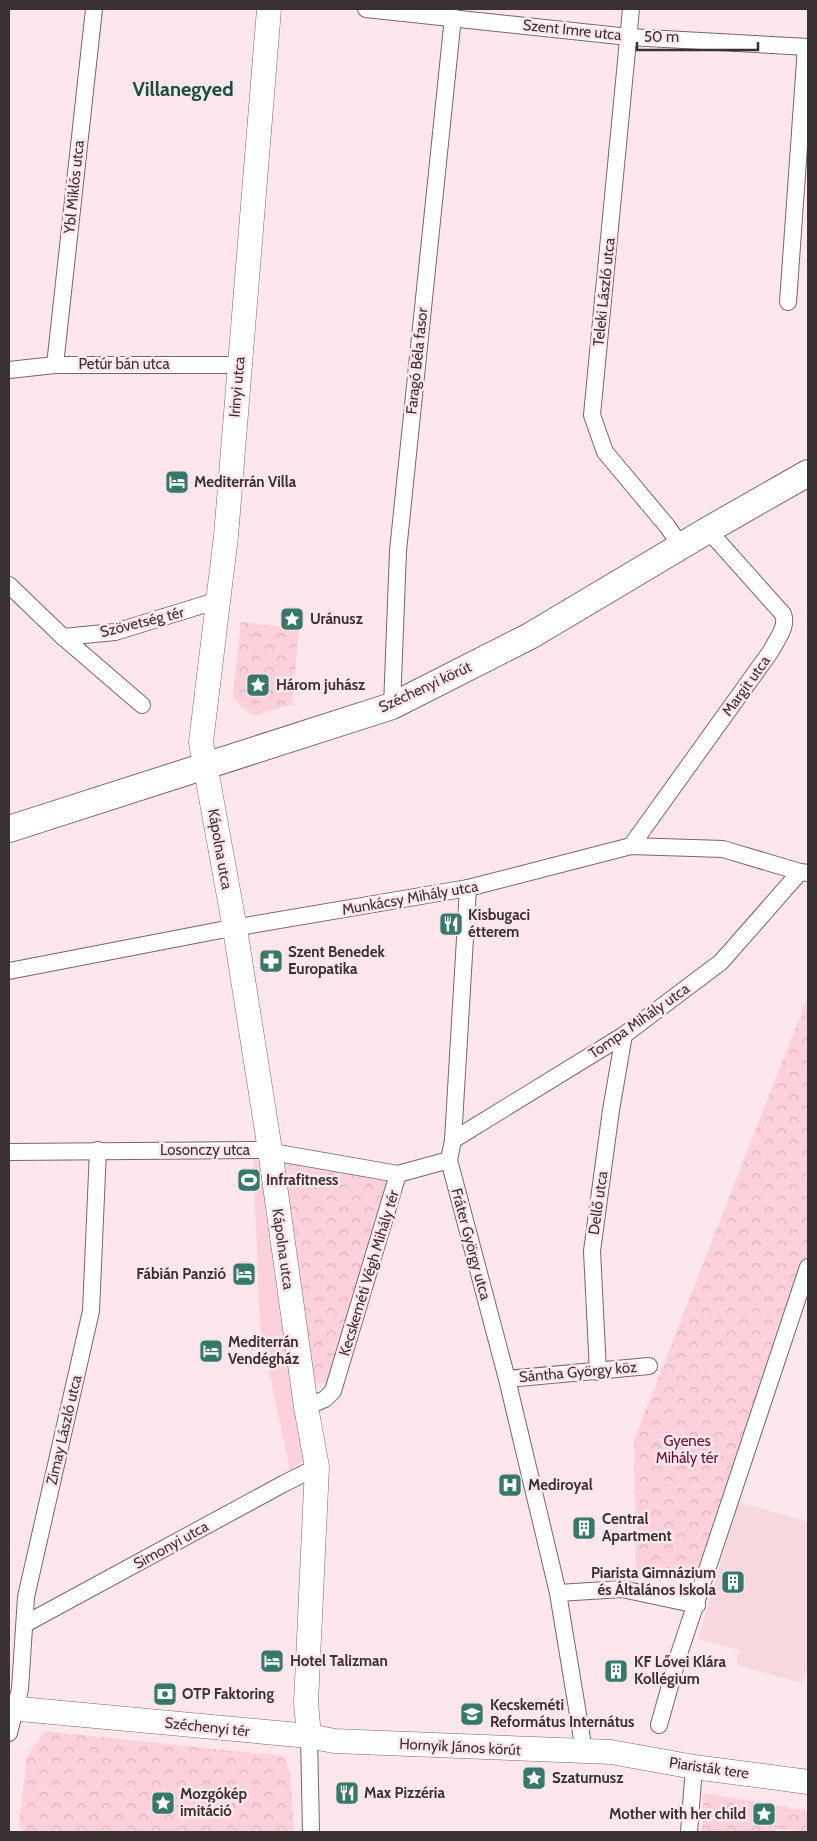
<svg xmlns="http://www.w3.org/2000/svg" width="817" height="1841" font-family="Cabin,sans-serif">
  <defs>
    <pattern id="park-crowns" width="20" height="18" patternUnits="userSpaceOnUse" patternTransform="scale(1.25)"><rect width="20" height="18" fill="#fdd1dc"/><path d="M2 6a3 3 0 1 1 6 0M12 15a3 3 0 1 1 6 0" fill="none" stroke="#dab4bd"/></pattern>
  </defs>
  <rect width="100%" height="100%" fill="#fee7ec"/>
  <polygon fill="#f7d8de" points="738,1502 808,1522 808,1669 807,1669 803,1683 736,1665 740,1650 698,1639"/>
  <polygon fill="#fdd1dc" points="260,1160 304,1460 290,1471 260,1328 253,1161"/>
  <g fill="url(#park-crowns)">
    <polygon points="241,622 299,629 292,704 253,716 242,708 233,696"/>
    <polygon points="808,996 808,1252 699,1579 636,1579 634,1440"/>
    <polygon points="279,1158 390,1177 329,1383 314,1384"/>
    <polygon points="45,1731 283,1756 290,1772 294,1832 23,1832 19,1825 27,1756"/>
    <polygon points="703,1793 807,1811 808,1832 777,1829 773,1832 702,1832"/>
  </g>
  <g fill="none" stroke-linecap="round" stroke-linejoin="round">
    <g stroke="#79656a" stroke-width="18">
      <g id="street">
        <polyline points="366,9 629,37 808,47"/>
        <polyline points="631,9 592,415 605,452 667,526 681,546"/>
        <polyline points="788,302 806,47"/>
        <polyline points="55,365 94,9"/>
        <polyline points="9,370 55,365 239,365"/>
        <polyline points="9,585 63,637 142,705"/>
        <polyline points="63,637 115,632 219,600"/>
        <polyline points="392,706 398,551 453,17"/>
        <path d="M631 846 771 651C777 639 788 626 783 614L708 530"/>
        <polyline points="468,888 453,1140 449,1160 507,1379 558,1593 584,1751"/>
        <polyline points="9,971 221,930 468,888 631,846 723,849 800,872 808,873"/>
        <polyline points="453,1140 624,1035 721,962 800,872"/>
        <polyline points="9,1152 261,1150 398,1174 449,1160"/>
        <polyline points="598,1372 592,1251 611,1110 624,1035"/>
        <polyline points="507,1379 649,1366"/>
        <polyline points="306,1407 325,1399 333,1391 398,1174"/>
        <polyline points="558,1593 622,1589 697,1605"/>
        <polyline points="25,1624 283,1484 317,1467"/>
        <polyline points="659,1725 678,1657 808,1267"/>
        <polyline points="9,1733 20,1689 26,1597 91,1311 98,1150"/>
        <polyline points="309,1736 311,1832"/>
        <polyline points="689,1832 694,1767"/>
      </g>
    </g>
    <g stroke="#79656a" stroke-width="25">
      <g id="secondary">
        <polyline points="269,9 226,536 201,742 235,929 270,1150 306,1407 317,1467 306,1703 309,1736"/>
        <polyline points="9,1708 309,1736 334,1741 611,1752 694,1767 808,1782"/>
      </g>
    </g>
    <g stroke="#79656a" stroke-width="28">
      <polyline id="primary" points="9,829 392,706 530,636 708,530 808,473"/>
    </g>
    <use href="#street" stroke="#fff" stroke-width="16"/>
    <use href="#secondary" stroke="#fff" stroke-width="24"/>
    <use href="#primary" stroke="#fff" stroke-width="26"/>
  </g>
  <defs>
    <g id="hotel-square" transform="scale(1.25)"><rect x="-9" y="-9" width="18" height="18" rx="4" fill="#367869" stroke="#fee7ec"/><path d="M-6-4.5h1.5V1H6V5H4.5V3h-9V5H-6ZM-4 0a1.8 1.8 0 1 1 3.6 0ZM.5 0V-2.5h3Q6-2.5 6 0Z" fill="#fff"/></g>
    <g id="sight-square" transform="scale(1.25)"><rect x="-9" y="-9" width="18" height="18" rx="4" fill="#367869" stroke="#fee7ec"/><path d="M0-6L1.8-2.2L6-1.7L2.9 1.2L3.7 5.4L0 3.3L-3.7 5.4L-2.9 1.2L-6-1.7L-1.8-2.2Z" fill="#fff"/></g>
    <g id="restaurant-square" transform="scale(1.25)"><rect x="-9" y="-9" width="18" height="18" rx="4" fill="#367869" stroke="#fee7ec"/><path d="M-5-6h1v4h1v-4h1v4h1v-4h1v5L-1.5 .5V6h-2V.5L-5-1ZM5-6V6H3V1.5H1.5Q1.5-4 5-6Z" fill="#fff"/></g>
    <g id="pharmacy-square" transform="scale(1.25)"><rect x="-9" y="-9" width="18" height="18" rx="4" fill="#367869" stroke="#fee7ec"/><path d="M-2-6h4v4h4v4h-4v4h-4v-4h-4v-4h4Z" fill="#fff"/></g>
    <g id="stadium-square" transform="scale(1.25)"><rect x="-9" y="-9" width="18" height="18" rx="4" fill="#367869" stroke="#fee7ec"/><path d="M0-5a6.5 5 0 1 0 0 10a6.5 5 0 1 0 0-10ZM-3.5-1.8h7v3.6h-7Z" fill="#fff"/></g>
    <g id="hospital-square" transform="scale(1.25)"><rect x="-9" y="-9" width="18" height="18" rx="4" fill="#367869" stroke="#fee7ec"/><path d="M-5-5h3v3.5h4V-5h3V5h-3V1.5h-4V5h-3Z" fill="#fff"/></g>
    <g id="building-square" transform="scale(1.25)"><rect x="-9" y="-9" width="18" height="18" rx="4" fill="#367869" stroke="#fee7ec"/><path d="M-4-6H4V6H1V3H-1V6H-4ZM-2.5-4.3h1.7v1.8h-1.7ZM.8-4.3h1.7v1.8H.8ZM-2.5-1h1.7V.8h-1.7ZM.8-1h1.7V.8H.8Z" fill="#fff"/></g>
    <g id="bank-square" transform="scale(1.25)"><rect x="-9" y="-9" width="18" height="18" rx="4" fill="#367869" stroke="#fee7ec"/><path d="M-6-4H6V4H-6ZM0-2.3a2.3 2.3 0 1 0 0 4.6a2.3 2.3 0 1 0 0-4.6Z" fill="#fff"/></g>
    <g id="school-square" transform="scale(1.25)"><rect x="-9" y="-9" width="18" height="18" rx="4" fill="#367869" stroke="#fee7ec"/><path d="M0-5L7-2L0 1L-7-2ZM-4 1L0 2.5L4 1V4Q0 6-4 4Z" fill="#fff"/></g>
  </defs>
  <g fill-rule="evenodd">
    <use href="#hotel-square" x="177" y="482"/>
    <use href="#sight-square" x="292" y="619"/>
    <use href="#sight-square" x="258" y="685"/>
    <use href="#restaurant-square" x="451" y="924"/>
    <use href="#pharmacy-square" x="271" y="961"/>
    <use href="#stadium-square" x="249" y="1180"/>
    <use href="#hotel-square" x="244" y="1274"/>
    <use href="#hotel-square" x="211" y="1351"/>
    <use href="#hospital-square" x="510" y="1485"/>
    <use href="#building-square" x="584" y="1528"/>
    <use href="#building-square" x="733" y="1582"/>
    <use href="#hotel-square" x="272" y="1661"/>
    <use href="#building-square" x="616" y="1671"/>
    <use href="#bank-square" x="165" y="1694"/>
    <use href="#school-square" x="472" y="1714"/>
    <use href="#sight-square" x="534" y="1778"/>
    <use href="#restaurant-square" x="347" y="1793"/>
    <use href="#sight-square" x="163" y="1803"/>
    <use href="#sight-square" x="764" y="1814"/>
  </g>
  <g text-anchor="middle" stroke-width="5" stroke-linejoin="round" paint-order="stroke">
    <g font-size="15" fill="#3a3133" stroke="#fee7ec">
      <text transform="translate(572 30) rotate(6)" y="5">Szent Imre utca</text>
      <text transform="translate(74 187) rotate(-84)" y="5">Ybl Miklós utca</text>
      <text transform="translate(604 292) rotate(-84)" y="5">Teleki László utca</text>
      <text transform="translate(417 361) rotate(-84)" y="5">Faragó Béla fasor</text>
      <text x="124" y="369">Petúr bán utca</text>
      <text transform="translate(237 387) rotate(-85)" y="5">Irinyi utca</text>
      <text transform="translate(142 622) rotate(-14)" y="5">Szövetség tér</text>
      <text transform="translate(746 686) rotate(-54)" y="5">Margit utca</text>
      <text transform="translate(425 687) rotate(-25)" y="5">Széchenyi körút</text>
      <text transform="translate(220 849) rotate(80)" y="5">Kápolna utca</text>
      <text transform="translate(410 898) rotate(-10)" y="5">Munkácsy Mihály utca</text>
      <text transform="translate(639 1021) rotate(-35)" y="5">Tompa Mihály utca</text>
      <text x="205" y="1155">Losonczy utca</text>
      <text transform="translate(598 1203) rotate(-82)" y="5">Dellő utca</text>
      <text transform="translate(471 1244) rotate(75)" y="5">Fráter György utca</text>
      <text transform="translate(283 1249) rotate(82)" y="5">Kápolna utca</text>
      <text transform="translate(369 1273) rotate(-73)" y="5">Kecskeméti Végh Mihály tér</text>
      <text transform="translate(578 1372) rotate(-5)" y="5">Sántha György köz</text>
      <text transform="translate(64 1430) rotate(-77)" y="5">Zimay László utca</text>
      <text transform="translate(171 1545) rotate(-29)" y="5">Simonyi utca</text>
      <text transform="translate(207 1727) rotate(6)" y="5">Széchenyi tér</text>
      <text transform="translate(460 1747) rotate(3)" y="5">Hornyik János körút</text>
      <text transform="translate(709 1768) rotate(8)" y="5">Piaristák tere</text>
    </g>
    <g font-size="15" font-weight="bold" fill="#3a3133" stroke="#fee7ec" text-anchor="start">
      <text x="194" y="487">Mediterrán Villa</text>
      <text x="310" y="624">Uránusz</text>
      <text x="276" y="690">Három juhász</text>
      <text x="468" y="920">Kisbugaci<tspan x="468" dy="17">étterem</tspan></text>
      <text x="288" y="957">Szent Benedek<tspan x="288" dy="17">Europatika</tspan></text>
      <text x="266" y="1185">Infrafitness</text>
      <text x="226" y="1279" text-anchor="end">Fábián Panzió</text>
      <text x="228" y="1347">Mediterrán<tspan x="228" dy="17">Vendégház</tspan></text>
      <text x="528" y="1490">Mediroyal</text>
      <text x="602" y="1524">Central<tspan x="602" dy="17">Apartment</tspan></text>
      <text x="716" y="1578" text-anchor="end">Piarista Gimnázium<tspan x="716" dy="17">és Általános Iskola</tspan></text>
      <text x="290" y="1666">Hotel Talizman</text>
      <text x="634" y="1667">KF Lővei Klára<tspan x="634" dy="17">Kollégium</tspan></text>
      <text x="182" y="1699">OTP Faktoring</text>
      <text x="490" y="1710">Kecskeméti<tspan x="490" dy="17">Református Internátus</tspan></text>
      <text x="552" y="1783">Szaturnusz</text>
      <text x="364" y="1798">Max Pizzéria</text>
      <text x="180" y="1799">Mozgókép<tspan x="180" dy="17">imitáció</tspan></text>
      <text x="746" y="1819" text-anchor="end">Mother with her child</text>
    </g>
    <g font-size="15" fill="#6a0d34" stroke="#fee7ec">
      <text x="687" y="1446">Gyenes<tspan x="687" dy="17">Mihály tér</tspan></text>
    </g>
    <g font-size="20" font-weight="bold" fill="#174e42" stroke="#fee7ec">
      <text x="183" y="96">Villanegyed</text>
    </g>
  </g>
  <rect width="817" height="1841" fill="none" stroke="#3a3133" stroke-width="20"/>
  <path d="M637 42v8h121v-8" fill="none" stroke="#3a3133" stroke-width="2.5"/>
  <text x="644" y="42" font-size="15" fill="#3a3133" stroke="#fee7ec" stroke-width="4" paint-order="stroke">50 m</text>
</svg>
